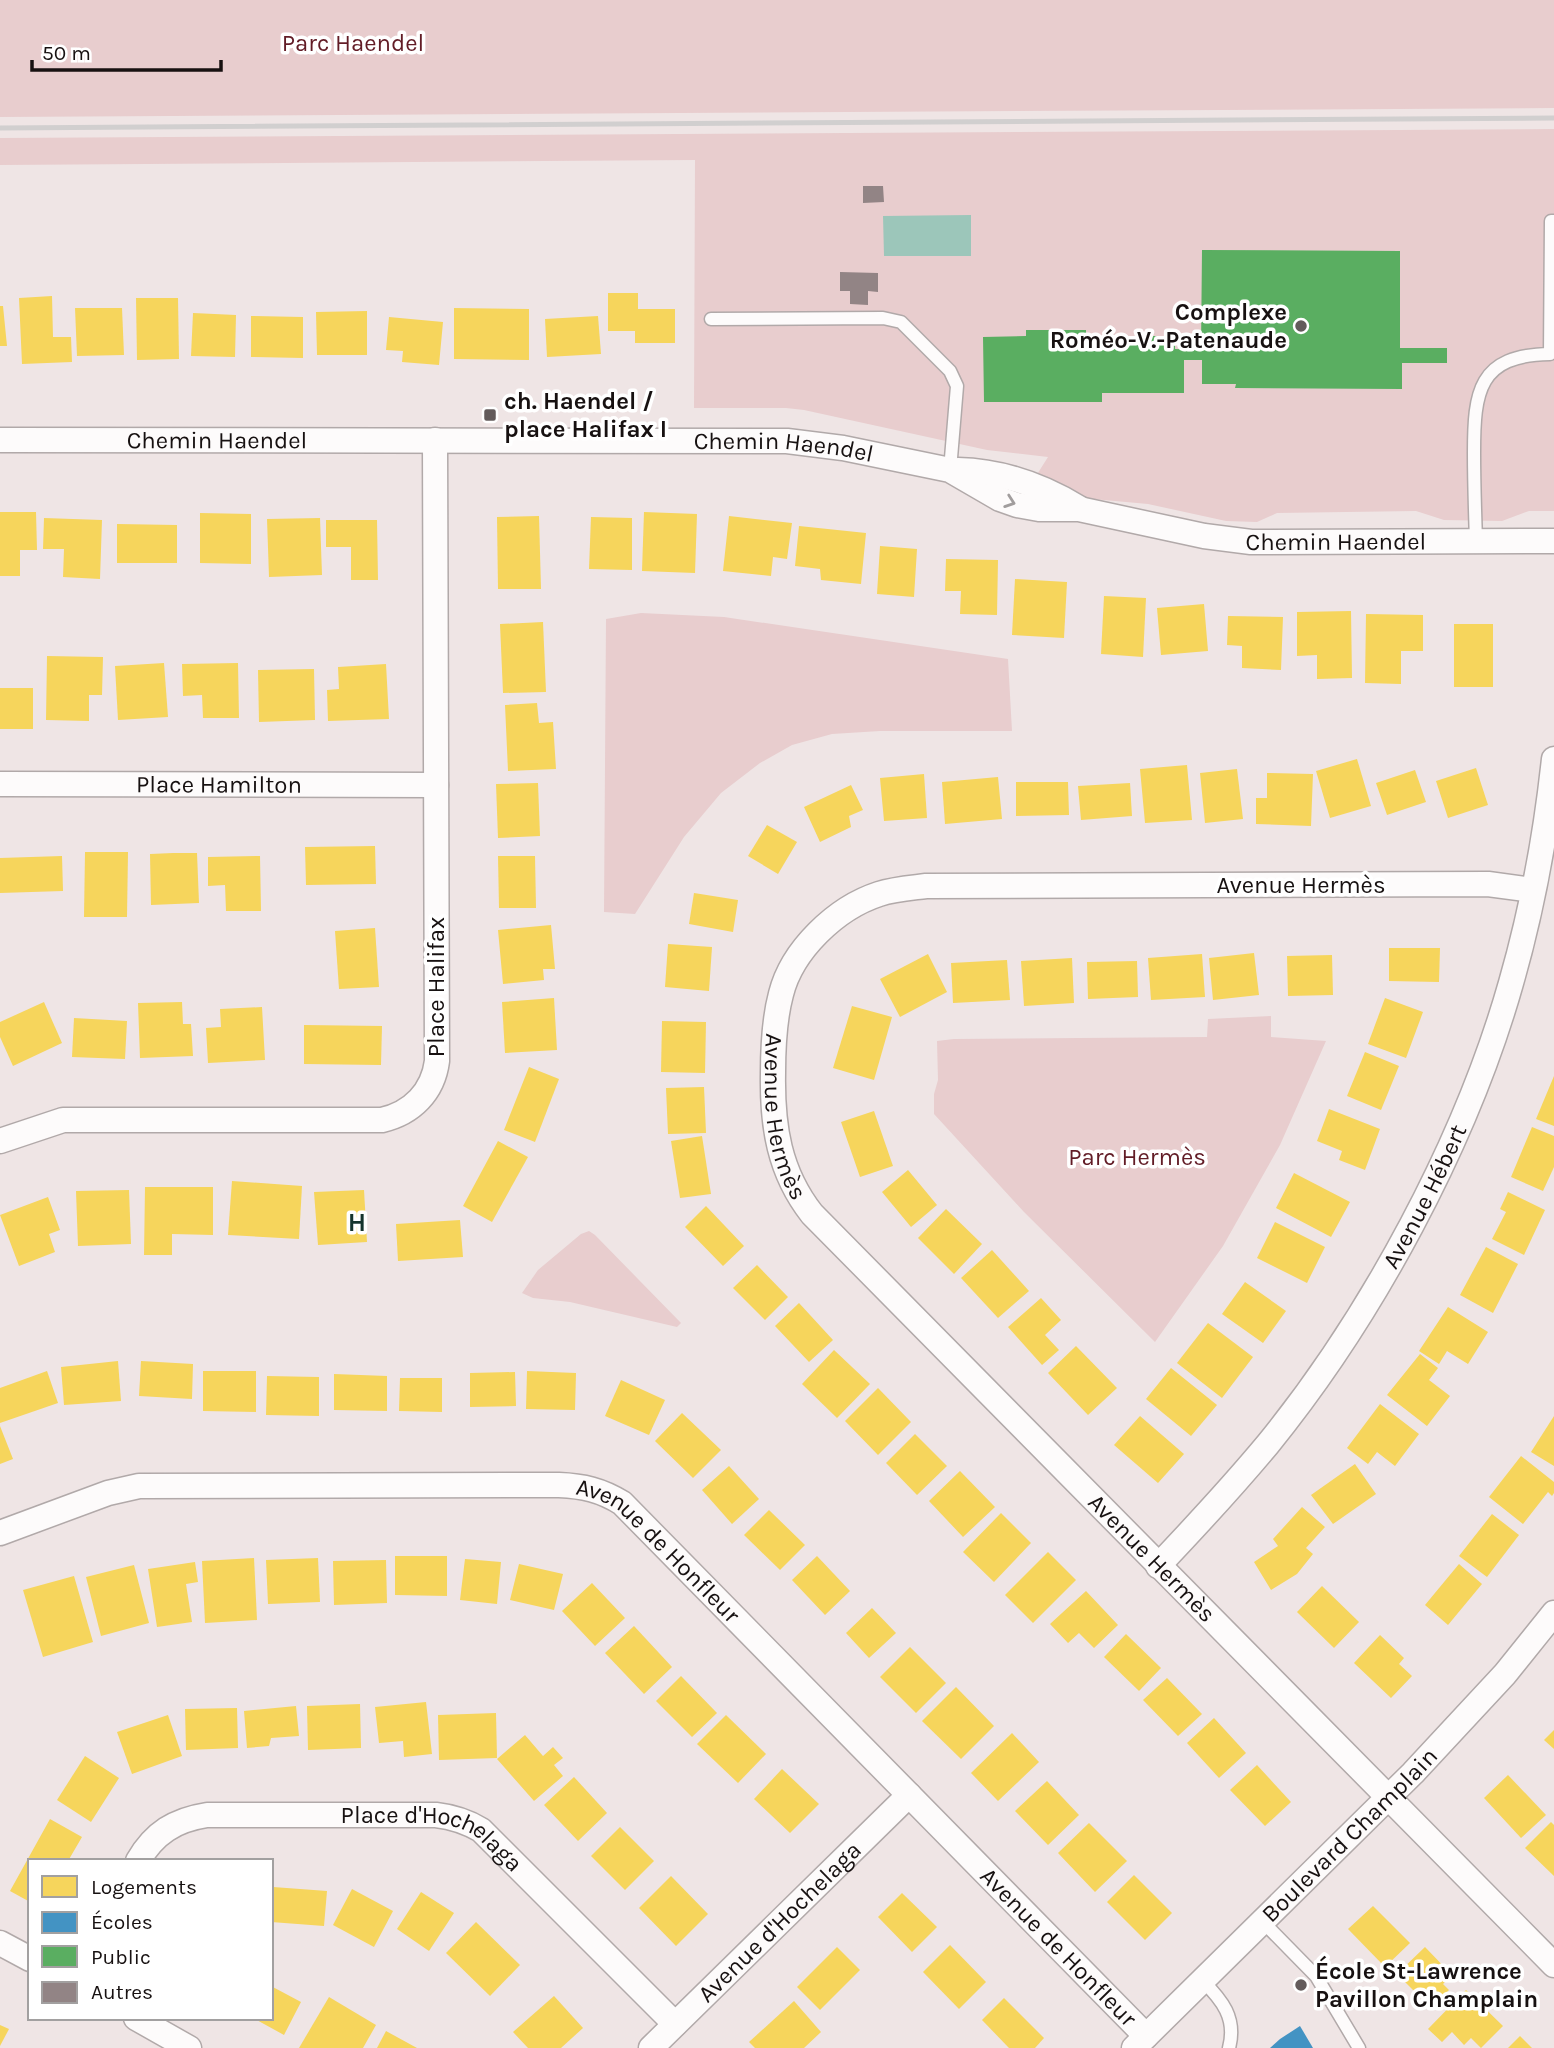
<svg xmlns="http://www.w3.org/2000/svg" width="1554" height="2048" font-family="Karla,sans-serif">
  <rect width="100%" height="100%" fill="#efe5e5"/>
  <g fill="#e8cdce">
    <polygon points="0,0 1554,0 1554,108 0,117"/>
    <polygon points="1554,129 1554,511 1529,511 1502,521 1444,520 1416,511 1277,513 1257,522 1226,521 1148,504 1093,499 1070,494 1036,476 1048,457 987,450 804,410 786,408 694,408 695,160 0,165 0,138"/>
    <polygon points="641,613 724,617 1008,659 1012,731 880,731 832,734 792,745 760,763 721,793 684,837 635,914 604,912 606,619"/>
    <polygon points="1271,1016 1271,1037 1326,1041 1280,1145 1223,1246 1155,1342 1024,1212 934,1114 934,1094 938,1080 937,1041 954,1039 1207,1037 1208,1019"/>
    <polygon points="589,1231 595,1235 681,1323 677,1327 570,1302 533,1298 522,1293 538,1270 581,1234"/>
  </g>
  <polygon fill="#9cc6ba" points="971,215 971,256 884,256 883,216"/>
  <g fill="#f6d55c">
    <polygon points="608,293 638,293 638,309 675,309 675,343 635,343 635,331 608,331"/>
    <polygon points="52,296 53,337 71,337 72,362 22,364 19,298"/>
    <polygon points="136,298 178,298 179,359 137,360"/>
    <polygon points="0,306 3,306 7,346 0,346"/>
    <polygon points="75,308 122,308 124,355 77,356"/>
    <polygon points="454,308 529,309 529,360 454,359"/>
    <polygon points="367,311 367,355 317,355 316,312"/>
    <polygon points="193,313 236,315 235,357 191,356"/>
    <polygon points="251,316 303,317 303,358 251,357"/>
    <polygon points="598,316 601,354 547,357 545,319"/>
    <polygon points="389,317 443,322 439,365 402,362 403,351 386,350"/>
    <polygon points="0,512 36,512 37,550 20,550 20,576 0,576"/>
    <polygon points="644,512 697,514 695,573 642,571"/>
    <polygon points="200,513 251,514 251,564 200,563"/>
    <polygon points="539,516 541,589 498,589 497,517"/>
    <polygon points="729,516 792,523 787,559 773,557 771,576 723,571"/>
    <polygon points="591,517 632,518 632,570 589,569"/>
    <polygon points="44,518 102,520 100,579 63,577 64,549 43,549"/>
    <polygon points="320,518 322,575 269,577 267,519"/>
    <polygon points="326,520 377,520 378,580 351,580 351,547 326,547"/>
    <polygon points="117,524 177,525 177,563 117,563"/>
    <polygon points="799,526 866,533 861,584 821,580 820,569 795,566"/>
    <polygon points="880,546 917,549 914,597 877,594"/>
    <polygon points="946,559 998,560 997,615 960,614 961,591 945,591"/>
    <polygon points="1015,579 1067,582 1064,638 1012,635"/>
    <polygon points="1104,596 1146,598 1143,657 1101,654"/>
    <polygon points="1204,604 1208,651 1161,655 1157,608"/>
    <polygon points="1351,611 1352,678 1317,679 1317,655 1297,656 1297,612"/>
    <polygon points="1366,614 1423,615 1423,651 1401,651 1401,684 1365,683"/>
    <polygon points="1228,616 1283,617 1281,670 1242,668 1242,646 1227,645"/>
    <polygon points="543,622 546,692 503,693 500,624"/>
    <rect x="1454" y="624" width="39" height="63"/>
    <polygon points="47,656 103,657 102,695 89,695 89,721 46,720"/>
    <polygon points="164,663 168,717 118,720 115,666"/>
    <polygon points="238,663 239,718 203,718 202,695 183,696 182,664"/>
    <polygon points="386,664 389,719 328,721 327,690 339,689 338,667"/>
    <polygon points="314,669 315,720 259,722 258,670"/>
    <rect x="0" y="688" width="33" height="41"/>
    <polygon points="537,703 539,723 553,722 556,769 508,771 505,705"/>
    <polygon points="1357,759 1371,806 1330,818 1316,771"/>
    <polygon points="1187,765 1192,820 1145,823 1140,769"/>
    <polygon points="1476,768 1488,805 1448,818 1436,781"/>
    <polygon points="1237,769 1243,819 1205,823 1200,773"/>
    <polygon points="1415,770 1426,802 1387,815 1376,783"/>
    <polygon points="1267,773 1313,774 1311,826 1256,824 1256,798 1267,798"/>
    <polygon points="924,774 927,818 884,821 880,778"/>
    <polygon points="998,777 1002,819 945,824 942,782"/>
    <polygon points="1016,782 1068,782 1069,815 1016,816"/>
    <polygon points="538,783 540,836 498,838 496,784"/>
    <polygon points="1130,783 1132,816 1081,820 1078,786"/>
    <polygon points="851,785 863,810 849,816 851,827 820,842 804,807"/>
    <polygon points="767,825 797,842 778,874 748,856"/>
    <polygon points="375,846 376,884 306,885 305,847"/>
    <polygon points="85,852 128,852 127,917 84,917"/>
    <polygon points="173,853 197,853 199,903 151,905 150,854"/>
    <polygon points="62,856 63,891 0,893 0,858"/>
    <polygon points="260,856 261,911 226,911 225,885 208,886 208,857"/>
    <polygon points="498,856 535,856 536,908 499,908"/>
    <polygon points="694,893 738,900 733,932 689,924"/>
    <polygon points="551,925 555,969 543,969 544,980 503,984 498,930"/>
    <polygon points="375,928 379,987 339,989 335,931"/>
    <polygon points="668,944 712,947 709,991 665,987"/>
    <polygon points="1389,948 1440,948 1439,982 1389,981"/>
    <polygon points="1254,953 1259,995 1213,1000 1209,958"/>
    <polygon points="928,954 947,992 900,1017 880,979"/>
    <polygon points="1202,954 1205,997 1151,1000 1148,958"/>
    <polygon points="1332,955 1333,995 1288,996 1287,956"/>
    <polygon points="1072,958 1074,1003 1024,1006 1021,961"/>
    <polygon points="1007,960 1010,1000 953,1003 951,963"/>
    <polygon points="1137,961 1138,997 1088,999 1087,962"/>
    <polygon points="554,998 557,1050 505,1053 502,1002"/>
    <polygon points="1385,998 1423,1012 1406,1058 1368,1044"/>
    <polygon points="44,1002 62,1043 13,1066 0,1037 0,1022"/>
    <polygon points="182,1002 183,1024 191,1024 193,1056 140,1058 138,1003"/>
    <polygon points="852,1006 892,1017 874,1080 833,1068"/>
    <polygon points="262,1007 265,1060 208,1063 206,1028 221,1027 220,1009"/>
    <polygon points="74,1018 127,1021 125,1059 72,1057"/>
    <polygon points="662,1021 706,1022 705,1073 661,1072"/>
    <polygon points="304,1025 382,1026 381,1065 304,1064"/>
    <polygon points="1365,1052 1399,1066 1381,1110 1347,1096"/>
    <polygon points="529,1067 559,1079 535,1142 504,1130"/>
    <polygon points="1554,1076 1554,1126 1536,1119"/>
    <polygon points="704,1087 706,1133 668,1134 666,1088"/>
    <polygon points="1329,1109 1380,1129 1365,1170 1339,1160 1342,1151 1317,1141"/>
    <polygon points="874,1111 893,1166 860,1177 841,1122"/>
    <polygon points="1532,1127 1554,1136 1554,1167 1543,1191 1511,1177"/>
    <polygon points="702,1136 711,1194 680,1198 671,1141"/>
    <polygon points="498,1141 528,1157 492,1222 463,1206"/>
    <polygon points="908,1170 937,1205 911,1227 882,1192"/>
    <polygon points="1294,1173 1350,1202 1331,1237 1276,1208"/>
    <polygon points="232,1181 302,1186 299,1239 228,1235"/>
    <polygon points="145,1187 213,1187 213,1235 172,1234 172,1255 144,1255"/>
    <polygon points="129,1190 131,1244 78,1246 76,1191"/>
    <polygon points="364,1190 367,1242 318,1245 314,1192"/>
    <polygon points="1508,1192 1545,1210 1524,1255 1492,1239 1506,1212 1500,1209"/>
    <polygon points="48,1197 60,1230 49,1234 55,1252 19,1266 0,1215"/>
    <polygon points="706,1206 744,1246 723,1266 685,1227"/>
    <polygon points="946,1209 982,1244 954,1274 918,1238"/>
    <polygon points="460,1220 463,1257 398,1261 396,1224"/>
    <polygon points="1275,1222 1325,1247 1307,1283 1257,1258"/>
    <polygon points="1486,1247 1518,1264 1493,1313 1460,1295"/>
    <polygon points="992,1250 1029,1291 998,1318 961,1278"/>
    <polygon points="757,1265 788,1297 765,1320 733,1288"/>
    <polygon points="1245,1282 1286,1311 1263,1343 1222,1314"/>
    <polygon points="1041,1298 1061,1320 1045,1335 1059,1350 1042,1365 1008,1327"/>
    <polygon points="799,1303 833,1340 809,1362 775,1326"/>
    <polygon points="1448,1307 1488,1332 1468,1364 1447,1351 1439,1364 1419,1351"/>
    <polygon points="1208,1323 1253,1357 1222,1398 1177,1363"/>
    <polygon points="1076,1346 1117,1388 1088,1415 1048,1373"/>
    <polygon points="834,1350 870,1384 837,1418 802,1384"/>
    <polygon points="1420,1354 1438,1368 1429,1380 1450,1396 1427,1426 1387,1395"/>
    <polygon points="118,1361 121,1401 64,1405 61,1367"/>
    <polygon points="141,1361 193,1364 192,1399 139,1396"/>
    <polygon points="1171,1368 1217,1405 1191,1436 1146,1399"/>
    <polygon points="47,1371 58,1403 0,1423 0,1388"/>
    <polygon points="203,1371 256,1371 256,1412 203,1411"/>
    <polygon points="527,1371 576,1373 575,1410 526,1409"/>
    <polygon points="515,1372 516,1406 470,1407 470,1373"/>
    <polygon points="334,1374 387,1376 387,1411 334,1410"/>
    <polygon points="267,1376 319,1377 319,1416 266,1415"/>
    <polygon points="400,1378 442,1378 442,1412 399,1411"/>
    <polygon points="621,1380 665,1400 649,1435 605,1416"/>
    <polygon points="878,1388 911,1422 878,1455 845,1421"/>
    <polygon points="1380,1404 1419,1434 1395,1466 1377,1452 1368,1464 1347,1448"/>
    <polygon points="682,1413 721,1450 693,1478 655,1441"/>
    <polygon points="1140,1416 1184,1454 1158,1483 1114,1445"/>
    <polygon points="1554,1416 1554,1466 1531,1452"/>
    <polygon points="0,1426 13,1459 0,1464"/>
    <polygon points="915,1434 947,1466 917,1495 886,1463"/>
    <polygon points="1521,1456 1554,1482 1554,1493 1552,1496 1548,1492 1523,1524 1489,1497"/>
    <polygon points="1355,1464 1376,1494 1333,1524 1311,1495"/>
    <polygon points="729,1466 759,1499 732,1524 702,1490"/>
    <polygon points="960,1471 995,1507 963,1537 929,1501"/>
    <polygon points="1302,1507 1325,1527 1306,1548 1313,1554 1297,1574 1271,1590 1254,1562 1278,1546 1273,1539"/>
    <polygon points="769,1510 805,1545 780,1570 744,1535"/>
    <polygon points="1001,1513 1031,1543 994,1582 963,1552"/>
    <polygon points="1492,1514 1519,1535 1487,1577 1459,1556"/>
    <polygon points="1048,1552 1076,1580 1033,1623 1005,1595"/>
    <polygon points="395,1556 447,1556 447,1596 395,1595"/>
    <polygon points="817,1556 850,1591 825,1615 792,1580"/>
    <polygon points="254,1558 257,1620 205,1623 202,1561"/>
    <polygon points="318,1558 320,1602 268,1604 266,1560"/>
    <polygon points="465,1559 501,1562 497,1604 460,1600"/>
    <polygon points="386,1560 387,1603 334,1605 333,1561"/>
    <polygon points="195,1562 198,1582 186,1584 192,1622 157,1627 148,1569"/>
    <polygon points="519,1564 563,1574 554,1610 510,1600"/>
    <polygon points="1459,1564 1482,1584 1448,1625 1425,1605"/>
    <polygon points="134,1565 149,1623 101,1636 86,1577"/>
    <polygon points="74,1576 93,1642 43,1657 23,1590"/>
    <polygon points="592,1583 625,1618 595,1646 562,1611"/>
    <polygon points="1322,1586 1359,1622 1334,1648 1297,1612"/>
    <polygon points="1086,1591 1118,1625 1094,1648 1079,1633 1068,1643 1050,1624"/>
    <polygon points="872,1608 896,1633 869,1658 846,1633"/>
    <polygon points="634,1626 672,1667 644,1694 605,1653"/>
    <polygon points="1126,1634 1161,1668 1139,1691 1104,1657"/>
    <polygon points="1380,1635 1404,1658 1399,1664 1412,1676 1391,1698 1354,1663"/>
    <polygon points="910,1647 946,1683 916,1713 880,1677"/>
    <polygon points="681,1676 717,1713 692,1737 656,1701"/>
    <polygon points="1167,1678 1202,1714 1178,1736 1143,1700"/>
    <polygon points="956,1687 994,1726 961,1759 922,1721"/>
    <polygon points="426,1702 432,1754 404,1757 403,1741 379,1743 375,1707"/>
    <polygon points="360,1704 361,1748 308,1750 307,1706"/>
    <polygon points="296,1706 299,1736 271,1738 269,1746 247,1748 244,1711"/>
    <polygon points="237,1708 238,1748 186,1750 185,1709"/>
    <polygon points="496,1713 497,1758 439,1760 438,1715"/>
    <polygon points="168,1715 182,1756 132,1774 117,1732"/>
    <polygon points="726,1715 766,1754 738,1783 697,1744"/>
    <polygon points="1214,1718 1246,1753 1219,1778 1187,1743"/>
    <polygon points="1554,1730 1554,1749 1544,1740"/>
    <polygon points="1012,1733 1039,1762 998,1801 971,1773"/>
    <polygon points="525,1735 543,1756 553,1747 563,1758 554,1765 563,1776 534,1801 497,1759"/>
    <polygon points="85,1756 119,1778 91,1822 57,1800"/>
    <polygon points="1257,1765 1291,1802 1265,1826 1230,1790"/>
    <polygon points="782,1769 819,1804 790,1833 754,1799"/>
    <polygon points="1508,1775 1546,1815 1521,1838 1484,1798"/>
    <polygon points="574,1777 607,1813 578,1841 544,1805"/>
    <polygon points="1047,1781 1079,1815 1048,1845 1015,1811"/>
    <polygon points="50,1819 82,1837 68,1861 30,1861 30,1902 10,1891"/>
    <polygon points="1551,1822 1554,1825 1554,1876 1525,1848"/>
    <polygon points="1089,1823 1127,1861 1095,1892 1058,1853"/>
    <polygon points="620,1827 654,1861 625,1890 591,1856"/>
    <polygon points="1134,1875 1172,1913 1145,1940 1107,1902"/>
    <polygon points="671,1876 708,1914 676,1946 639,1908"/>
    <polygon points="273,1887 327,1891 324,1926 271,1922"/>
    <polygon points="352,1889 393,1911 374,1947 333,1925"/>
    <polygon points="421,1892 454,1913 429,1951 397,1929"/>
    <polygon points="902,1893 937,1927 912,1952 878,1917"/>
    <polygon points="1373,1906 1410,1943 1385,1967 1348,1929"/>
    <polygon points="476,1922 520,1965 490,1996 446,1953"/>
    <polygon points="950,1945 986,1982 959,2009 923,1972"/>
    <polygon points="837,1947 860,1970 820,2010 797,1987"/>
    <polygon points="1425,1947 1452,1975 1443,1984 1449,1990 1431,2008 1397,1974"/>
    <polygon points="271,1986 301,2002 284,2035 253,2018 271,2018"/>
    <polygon points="1466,1990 1503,2026 1481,2048 1471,2038 1464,2045 1452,2032 1442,2042 1428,2029"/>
    <polygon points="554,1996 583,2028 561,2048 528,2048 513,2032"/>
    <polygon points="329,1997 376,2025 363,2048 299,2048"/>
    <polygon points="1004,1998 1044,2038 1035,2048 1009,2048 982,2020"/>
    <polygon points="794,2001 821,2032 804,2048 755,2048 749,2042"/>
    <polygon points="0,2025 9,2029 0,2046"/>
    <polygon points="386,2031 417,2048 377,2048"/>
    <polygon points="1520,2036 1532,2048 1508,2048"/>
  </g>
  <polygon fill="#4393c3" points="1300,2026 1313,2048 1270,2048 1280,2039"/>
  <polygon fill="#5aae61" points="1202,250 1400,251 1400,348 1447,348 1447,363 1402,363 1402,389 1235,388 1236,384 1202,384 1202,360 1184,360 1184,393 1102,393 1102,402 984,402 983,337 1026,336 1026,330 1086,330 1086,336 1175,336 1175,349 1201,350"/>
  <g fill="#928485">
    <polygon points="863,186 883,186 884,202 863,203"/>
    <polygon points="840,272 878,273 878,292 868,291 868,305 850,304 850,291 840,291"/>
  </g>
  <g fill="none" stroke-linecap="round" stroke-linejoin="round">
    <g stroke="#b1a9a9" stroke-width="15">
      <g id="lane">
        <polyline points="711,319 883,318 901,322 950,371 957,386 950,470"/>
        <path d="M1476 541C1475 512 1474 482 1474 453 1474 392 1478 355 1550 354L1551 221H1554"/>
        <polyline points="1262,1921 1316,1976 1359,2048"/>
        <path d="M1202 1980C1222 2000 1237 2018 1229 2048"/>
      </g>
    </g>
    <g stroke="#b1a9a9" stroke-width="27">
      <g id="street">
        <path id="s1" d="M0 440 787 441 843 448 950 470 1000 499 1017 505 1039 509H1079L1204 536 1251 542 1554 541"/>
        <path d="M958 470C1001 471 1043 486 1079 508"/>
        <path id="s2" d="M0 784 436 785"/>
        <path id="s3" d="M1532 890 1488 884 926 886C910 888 894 889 879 894 836 908 792 950 781 994 774 1020 773 1047 773 1073 772 1126 779 1172 812 1214L1554 1965"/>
        <path d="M0 1141 63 1120H382C412 1113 433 1092 437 1061L435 440"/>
        <path id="s4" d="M0 1533 108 1493 139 1486 559 1485C583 1486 601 1490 622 1503L1146 2036"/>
        <path id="s5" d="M1158 1566C1196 1526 1233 1486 1268 1444 1372 1316 1466 1142 1511 983 1532 910 1546 834 1554 759"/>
        <path id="s6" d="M138 1861C154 1833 175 1820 207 1815H436C453 1817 466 1821 481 1830L675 2024"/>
        <polyline points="0,1943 30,1959"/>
        <polyline points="136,2018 189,2048"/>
        <path id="s7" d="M651 2048 909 1795"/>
        <path id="s8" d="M1134 2048 1413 1773 1505 1674 1554 1613"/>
      </g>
    </g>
    <use href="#lane" stroke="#fdfbfb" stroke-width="12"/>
    <use href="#street" stroke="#fdfbfb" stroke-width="24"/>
    <polyline stroke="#d1cfcf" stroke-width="5" points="0,128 1554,118"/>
  </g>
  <defs><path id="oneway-chevron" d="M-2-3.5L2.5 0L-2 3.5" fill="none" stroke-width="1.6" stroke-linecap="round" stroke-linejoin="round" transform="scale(1.75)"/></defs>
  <use stroke="#a19d9d" href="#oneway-chevron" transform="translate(1010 502) rotate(19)"/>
  <g fill="#635b5b" stroke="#fff" stroke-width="2.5">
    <circle cx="1301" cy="326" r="7"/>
    <rect x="483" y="408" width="14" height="14" rx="3.5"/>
    <circle cx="1301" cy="1985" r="7"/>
  </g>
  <g text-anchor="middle" stroke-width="7" stroke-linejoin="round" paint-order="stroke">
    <g font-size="24" fill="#621c26" stroke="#fff">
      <text x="353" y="51">Parc Haendel</text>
      <text x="1137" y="1165">Parc Hermès</text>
    </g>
    <g font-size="24" font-weight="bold" fill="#171111" stroke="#fff" text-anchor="start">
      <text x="1287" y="320" text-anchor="end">Complexe<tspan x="1287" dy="28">Roméo-V.-Patenaude</tspan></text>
      <text x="504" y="409">ch. Haendel /<tspan x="504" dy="28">place Halifax I</tspan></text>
      <text x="1315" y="1979">École St-Lawrence<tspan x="1315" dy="28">Pavillon Champlain</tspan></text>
    </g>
    <g font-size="24" fill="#171111" stroke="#fff">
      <text dy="8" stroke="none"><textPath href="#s1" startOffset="217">Chemin Haendel</textPath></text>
      <text dy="8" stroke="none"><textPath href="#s1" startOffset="784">Chemin Haendel</textPath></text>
      <text dy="8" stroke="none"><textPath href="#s1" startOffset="1351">Chemin Haendel</textPath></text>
      <text dy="8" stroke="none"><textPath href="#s2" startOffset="219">Place Hamilton</textPath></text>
      <text x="1301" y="893">Avenue Hermès</text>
      <text transform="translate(436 987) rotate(-90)" y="8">Place Halifax</text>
      <text dy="8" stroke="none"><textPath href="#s3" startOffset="924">Avenue Hermès</textPath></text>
      <text dy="8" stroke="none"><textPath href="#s5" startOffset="458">Avenue Hébert</textPath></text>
      <text dy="8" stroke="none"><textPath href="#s4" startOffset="690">Avenue de Honfleur</textPath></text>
      <text dy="8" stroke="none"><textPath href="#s3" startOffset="1512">Avenue Hermès</textPath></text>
      <text dy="8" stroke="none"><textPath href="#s8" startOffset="303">Boulevard Champlain</textPath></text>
      <text dy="8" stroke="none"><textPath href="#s6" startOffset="318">Place d'Hochelaga</textPath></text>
      <text dy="8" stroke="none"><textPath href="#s7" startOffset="180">Avenue d'Hochelaga</textPath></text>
      <text dy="8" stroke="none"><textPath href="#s4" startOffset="1256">Avenue de Honfleur</textPath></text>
    </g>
    <g font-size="26" font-weight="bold" fill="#15342d" stroke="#fff">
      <text x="357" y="1231">H</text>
    </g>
  </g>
  <rect x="28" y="1859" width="245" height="161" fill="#ffffff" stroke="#a2a0a0" stroke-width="2"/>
  <rect x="42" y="1876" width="35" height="21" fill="#f6d55c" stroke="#a2a0a0" stroke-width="2"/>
  <text x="91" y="1894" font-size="21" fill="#171111">Logements</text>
  <rect x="42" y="1912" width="35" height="21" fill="#4393c3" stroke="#a2a0a0" stroke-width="2"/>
  <text x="91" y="1929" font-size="21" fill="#171111">Écoles</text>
  <rect x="42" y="1946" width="35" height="21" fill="#5aae61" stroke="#a2a0a0" stroke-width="2"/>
  <text x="91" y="1964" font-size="21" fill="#171111">Public</text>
  <rect x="42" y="1982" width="35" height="21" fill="#928485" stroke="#a2a0a0" stroke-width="2"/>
  <text x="91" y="1999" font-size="21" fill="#171111">Autres</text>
  <path d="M32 60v10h189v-10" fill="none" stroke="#171111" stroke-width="3.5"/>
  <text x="42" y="60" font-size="21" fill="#171111" stroke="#ffffff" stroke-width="5" paint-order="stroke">50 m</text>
</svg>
